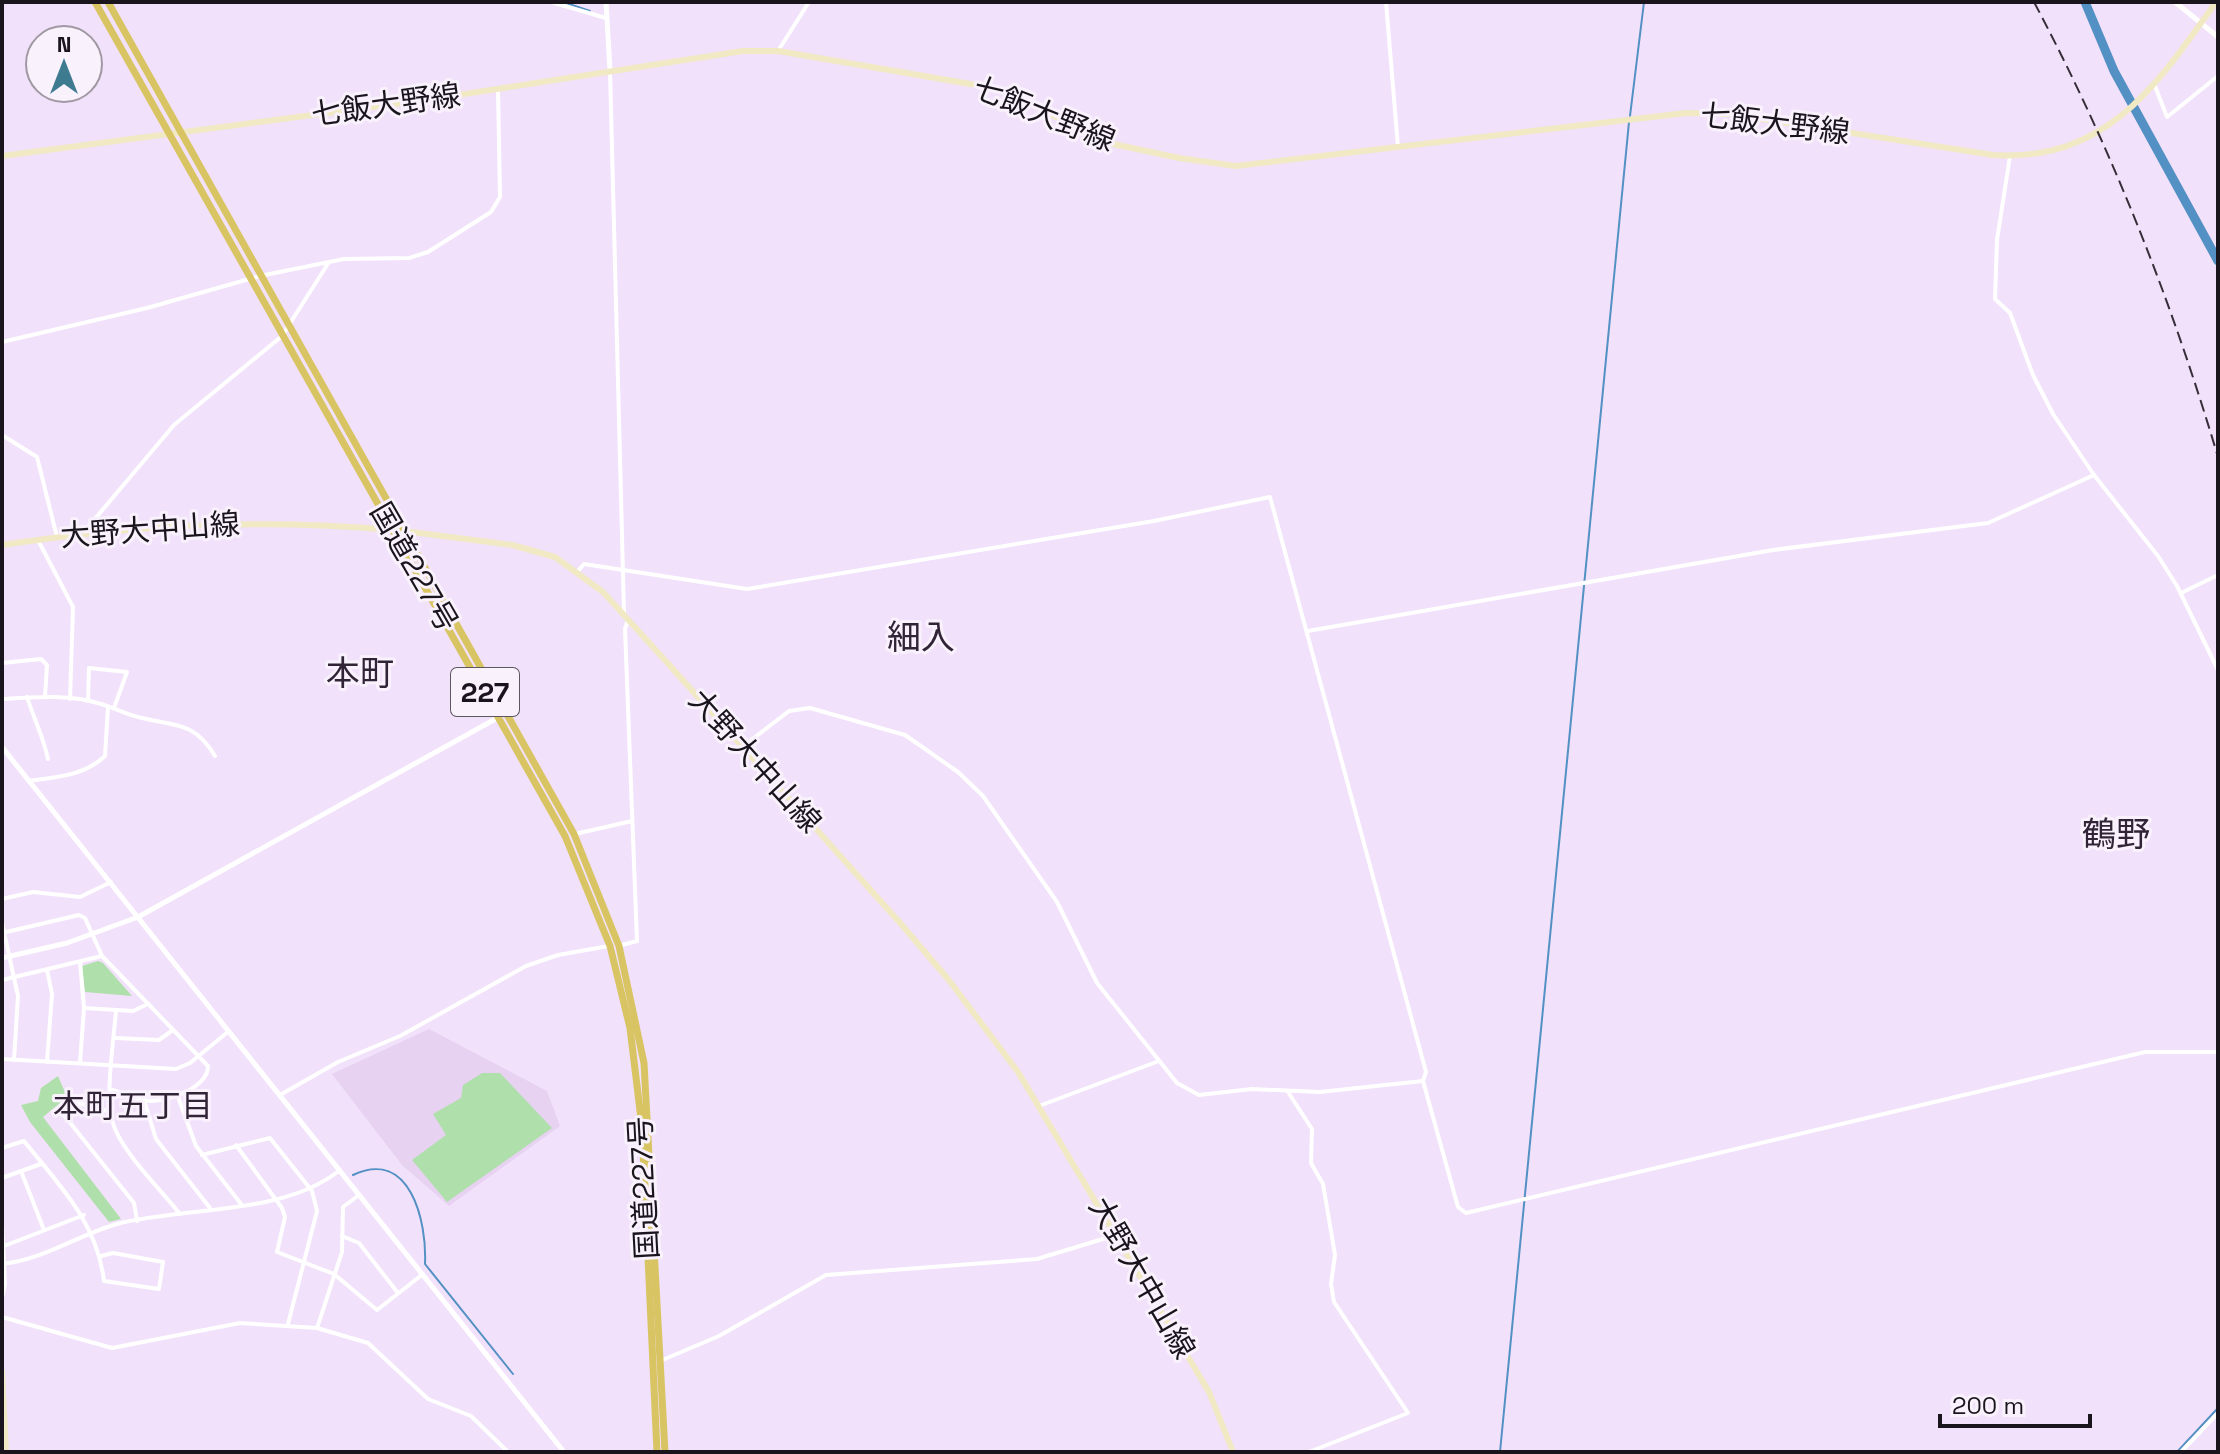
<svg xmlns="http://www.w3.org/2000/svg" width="2220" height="1454" font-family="'Space Grotesk','Noto Sans JP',sans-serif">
  <rect width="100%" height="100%" fill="#f2e1fa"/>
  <polygon fill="#e7d2f2" points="429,1029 547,1091 560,1126 449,1206 402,1165 332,1074"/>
  <g fill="#afdfaa">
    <polygon points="98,961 103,963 132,996 85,992 82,966"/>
    <polygon points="482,1073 500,1073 552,1128 447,1202 412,1160 446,1135 433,1114 461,1098 463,1085"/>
    <polygon points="58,1076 67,1097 43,1117 121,1219 109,1222 30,1122 21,1105 38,1101 41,1088"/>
  </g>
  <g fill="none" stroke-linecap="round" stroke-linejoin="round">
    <g stroke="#5390c3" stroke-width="2">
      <polyline points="563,2 590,11"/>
      <polyline points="1630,116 1644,2"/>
      <path d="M353 1175C410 1148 427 1221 425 1264L513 1374"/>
      <polyline points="1500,1452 1629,122"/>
      <polyline points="2177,1452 2218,1408"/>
    </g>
    <polyline stroke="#5390c3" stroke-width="9" points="2085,2 2114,71 2218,261"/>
    <g stroke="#fff" stroke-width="4">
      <polyline points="551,2 606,18"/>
      <polyline points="1386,2 1398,147"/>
      <polyline points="778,51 809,2"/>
      <polyline points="610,71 624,613"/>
      <polyline points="2155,86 2167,117 2218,76"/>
      <polyline points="2010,156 1997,240 1995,299 2010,313 2033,375 2053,414 2094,475 2158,556 2177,586 2218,670"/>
      <polyline points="2,342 147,308 260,276 344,259 409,258 428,252 491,212 500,197 498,89"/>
      <polyline points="2,435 37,457 57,537"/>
      <polyline points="83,533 174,425 282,336 329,262"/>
      <polyline points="38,540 73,607 70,699"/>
      <polyline points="578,571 584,564 747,589 1154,521 1270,497 1426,1072 1423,1081 1458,1207 1466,1213 2145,1052 2218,1052"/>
      <polyline points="2181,593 2218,575"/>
      <polyline points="1308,631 1773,550 1988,523 2094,475"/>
      <polyline points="2,663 41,659 47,665 45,697"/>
      <path d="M27 697C34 719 43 736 48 759"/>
      <path d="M2 699C34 697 70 694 101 704 115 708 127 715 142 718 176 726 195 722 215 756"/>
      <polyline points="88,701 89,668 127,672 114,708"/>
      <polyline points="742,747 789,711 810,708 905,735 958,772 983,796 1057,902 1097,983 1177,1083 1199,1095 1252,1089 1320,1092 1423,1081"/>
      <path d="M29 781C57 777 84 776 105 756L108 707"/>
      <polyline points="575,834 632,821"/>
      <polyline points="2,899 33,892 80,897 111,882"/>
      <polyline points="2,923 18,996 14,1060"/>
      <path d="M2 933 79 915 85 918 102 956 208 1066C209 1088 162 1105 144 1100 134 1097 123 1093 112 1090"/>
      <polyline points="618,946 637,941 625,629 628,620"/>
      <polyline points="47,970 52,994 47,1062"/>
      <polyline points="2,980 102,956"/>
      <polyline points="84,1008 133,1011 148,1004"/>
      <path d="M116 1010C114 1042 103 1101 115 1129 127 1157 161 1190 180 1214"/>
      <polyline points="115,1038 159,1040 173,1030"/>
      <polyline points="2,1059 176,1069 190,1063 229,1031"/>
      <polyline points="80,1063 84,1008 80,962"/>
      <polyline points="1288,1092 1312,1129 1311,1163 1323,1184 1335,1255 1331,1284 1334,1302 1408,1413 1309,1452"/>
      <polyline points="177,1094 196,1146 241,1204"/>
      <polyline points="280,1095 338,1062 400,1036 526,966 558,955 609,946"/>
      <polyline points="144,1100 156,1139 210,1208"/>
      <polyline points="1039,1106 1159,1061"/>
      <polyline points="111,1112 71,1101 60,1110 134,1203 137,1221"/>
      <polyline points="236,1145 282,1208 285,1217 277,1252 334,1274 377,1310 423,1274"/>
      <path d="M2 1148 24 1141C59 1185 97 1222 104 1281L159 1289 163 1262 113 1253 101 1256"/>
      <polyline points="202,1155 270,1138 312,1191 317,1211 288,1324"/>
      <polyline points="21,1171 44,1230"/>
      <polyline points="2,1178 41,1164"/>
      <polyline points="2,1223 5,1284 2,1298"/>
      <polyline points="342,1236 359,1243 398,1293"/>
      <polyline points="4,1246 84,1215"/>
      <path d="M2 1264C43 1260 78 1235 117 1224 187 1206 283 1216 340 1170"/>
      <polyline points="2,1317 112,1348 240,1323 317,1328 368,1343 428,1399 471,1416 508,1452"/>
      <polyline points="317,1328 342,1252 343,1207 359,1195"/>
      <polyline points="660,1361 719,1336 826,1275 1037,1259 1116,1235"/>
      <polyline points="2181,1452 2218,1413"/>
    </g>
    <g stroke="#fff" stroke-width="5">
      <polyline points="606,2 610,71"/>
      <polyline points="2175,2 2218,37"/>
      <polyline points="2,747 564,1452"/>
      <polyline points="2,958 67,943 138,917 499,717"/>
    </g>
    <g stroke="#f0e9c4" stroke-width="6">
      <path d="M2 156 426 100 743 51H778L988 87 1022 99 1104 142 1179 158 1236 166 1686 113 1730 114 1993 155C2107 162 2157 85 2216 2"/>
      <polyline points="404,531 512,545 555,557 603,592 672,668 901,924 948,979 1018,1072 1209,1392 1233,1452"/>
      <path d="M2 545C136 525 258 518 393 530"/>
      <polyline points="2,1372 6,1452"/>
    </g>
    <g stroke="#d8c463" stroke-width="7">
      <polyline points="95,2 565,836 610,946 630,1028 642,1127 657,1452"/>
      <polyline points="108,2 574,834 619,946 644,1063 665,1452"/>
    </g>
    <path stroke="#362f3a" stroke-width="2" stroke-dasharray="12 6" stroke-linecap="butt" d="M2034 2C2111 147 2171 299 2218 457"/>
  </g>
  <g text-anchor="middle" stroke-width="6" stroke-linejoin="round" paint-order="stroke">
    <rect fill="#f9f2fd" stroke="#5d5760" stroke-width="2" x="451" y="668" width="68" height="48" rx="6"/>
    <g font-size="28" font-weight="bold" fill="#1a141d">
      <text x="485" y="702">227</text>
    </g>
    <g font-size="30" fill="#1a141d" stroke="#f9f2fd">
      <text transform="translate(386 105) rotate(-8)" y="10">七飯大野線</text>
      <text transform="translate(1044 114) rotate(22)" y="10">七飯大野線</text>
      <text transform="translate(1775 124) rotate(7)" y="10">七飯大野線</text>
      <text transform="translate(150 530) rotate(-4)" y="10">大野大中山線</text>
      <text transform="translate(414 567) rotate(60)" y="10">国道227号</text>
      <text transform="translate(755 761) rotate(48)" y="10">大野大中山線</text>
      <text transform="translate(644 1188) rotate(-93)" y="10">国道227号</text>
      <text transform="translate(1142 1278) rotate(60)" y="10">大野大中山線</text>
    </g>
    <g font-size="32" fill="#312437" stroke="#f9f2fd">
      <text x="133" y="1117">本町五丁目</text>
    </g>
    <g font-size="34" fill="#312437" stroke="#f9f2fd">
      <text x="921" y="649">細入</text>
      <text x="360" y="685">本町</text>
      <text x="2116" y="846">鶴野</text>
    </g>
  </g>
  <rect width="2220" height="1454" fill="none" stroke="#1a141d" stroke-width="8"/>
  <g transform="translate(64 64)"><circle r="38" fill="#f9f2fd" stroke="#a099a3" stroke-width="2"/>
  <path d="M0-6L14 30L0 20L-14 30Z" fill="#3e7b91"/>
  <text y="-12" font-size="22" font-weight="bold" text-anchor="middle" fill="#1a141d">N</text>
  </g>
  <path d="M1940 1414v12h150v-12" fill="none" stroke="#1a141d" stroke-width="4"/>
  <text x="1952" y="1414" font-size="24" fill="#1a141d" stroke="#f9f2fd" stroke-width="6" paint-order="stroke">200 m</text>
</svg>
